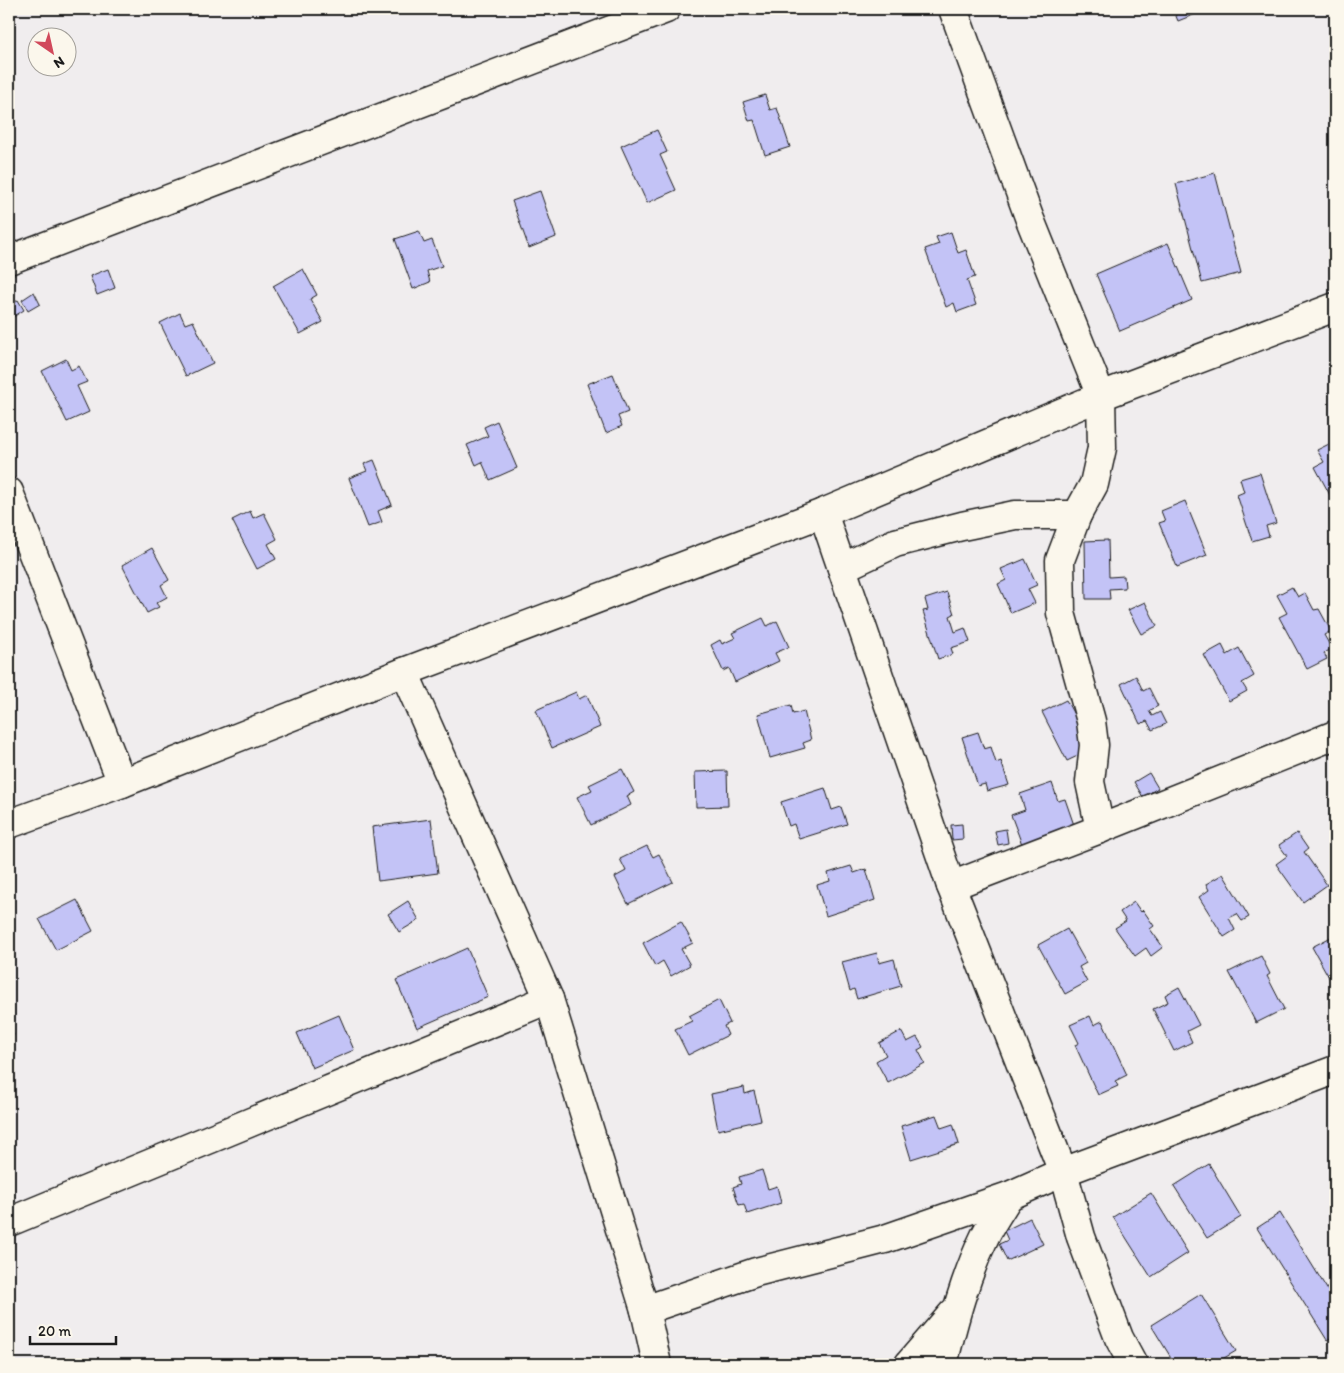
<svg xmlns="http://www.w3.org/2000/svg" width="1344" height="1373" font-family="Itim,sans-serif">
  <rect width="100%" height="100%" fill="#f0edee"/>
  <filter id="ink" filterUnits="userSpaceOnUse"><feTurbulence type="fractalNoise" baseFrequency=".02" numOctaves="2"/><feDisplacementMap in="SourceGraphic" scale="10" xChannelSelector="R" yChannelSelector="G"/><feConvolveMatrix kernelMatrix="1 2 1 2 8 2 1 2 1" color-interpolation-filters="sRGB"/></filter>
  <g filter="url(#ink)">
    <g fill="#c3c3f6" stroke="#1c1c1c">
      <polygon points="1173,9 1208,9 1178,21"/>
      <polygon points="765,95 770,110 777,108 790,147 765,155 754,120 749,121 743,102"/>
      <polygon points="657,130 667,152 660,155 676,190 647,203 621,146"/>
      <polygon points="1215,173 1241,273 1202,283 1176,184"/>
      <polygon points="540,191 556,237 529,248 512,201"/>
      <polygon points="419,231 424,243 432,240 442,266 427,271 430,282 413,289 395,239"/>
      <polygon points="951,232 958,253 966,250 975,277 967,280 976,305 957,312 954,303 946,307 925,249 939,244 936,237"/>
      <polygon points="1168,243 1192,300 1120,331 1096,274"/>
      <polygon points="108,269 115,288 97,295 90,276"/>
      <polygon points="303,269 317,295 310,299 323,322 300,334 273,286"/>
      <polygon points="34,292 40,304 28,311 22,300"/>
      <polygon points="18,300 24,310 13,317 9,310 9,306"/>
      <polygon points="180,313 185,324 193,321 213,363 186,376 160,323"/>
      <polygon points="66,359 71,370 79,366 87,382 77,386 89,412 67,422 42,371"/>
      <polygon points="613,374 628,412 618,416 622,426 606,433 587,384"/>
      <polygon points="497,421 517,468 490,480 482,462 476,465 467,445 488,436 484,427"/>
      <polygon points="1333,442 1335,447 1335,492 1330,495 1315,467 1324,462 1317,450"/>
      <polygon points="374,460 392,505 378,511 382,522 368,527 349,478 367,471 364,464"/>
      <polygon points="1260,473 1276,523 1266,526 1269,536 1252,541 1237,495 1244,492 1240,479"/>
      <polygon points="1185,501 1207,555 1177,567 1159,523 1165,521 1161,511"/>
      <polygon points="250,511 253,518 264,513 277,539 268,544 276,559 257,569 232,520"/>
      <polygon points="1108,540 1109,577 1124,576 1125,588 1109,589 1110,599 1086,599 1085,541"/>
      <polygon points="152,548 169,580 161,585 167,597 156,603 159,607 147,613 122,565"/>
      <polygon points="1025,559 1037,585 1028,589 1035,603 1011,613 998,584 1006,580 1001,569"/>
      <polygon points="1292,587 1298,597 1305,593 1314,610 1319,609 1331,631 1324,635 1332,649 1324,653 1327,659 1307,669 1279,617 1287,613 1277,595"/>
      <polygon points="947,592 954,614 950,616 955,632 965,628 970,642 951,648 953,654 938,659 923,611 928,610 925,599"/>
      <polygon points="1145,602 1157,626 1141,634 1128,610"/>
      <polygon points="763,618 767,626 777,621 789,647 775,653 779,661 735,682 729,668 723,671 711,645 720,640 722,644 735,638 732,633"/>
      <polygon points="1222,645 1227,655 1239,648 1254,676 1242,683 1247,691 1229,701 1204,655"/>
      <polygon points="1136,676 1143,691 1149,688 1158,706 1149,711 1152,716 1160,712 1166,724 1152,730 1147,721 1140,724 1121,684"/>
      <polygon points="576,692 579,699 587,695 600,727 552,748 536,710"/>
      <polygon points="1066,700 1087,738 1088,751 1067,761 1042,712"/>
      <polygon points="791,705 793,714 804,711 811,740 803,743 805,748 770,758 758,714"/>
      <polygon points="978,732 984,749 991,747 996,763 1001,761 1009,785 987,791 985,784 978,786 962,737"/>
      <polygon points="622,769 634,792 627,796 631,805 591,825 577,797 592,790 589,785"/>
      <polygon points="727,771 728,806 696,807 695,772"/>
      <polygon points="1149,773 1158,788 1143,797 1134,782"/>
      <polygon points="1052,783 1058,801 1065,799 1075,828 1023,847 1011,815 1025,810 1020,794"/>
      <polygon points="825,788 832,810 841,807 847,824 799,839 794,824 789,826 781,802"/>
      <polygon points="431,819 438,873 378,881 372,827"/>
      <polygon points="962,824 963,839 952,840 951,825"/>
      <polygon points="1006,829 1008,843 998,845 995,831"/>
      <polygon points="1297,833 1308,849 1304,852 1327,885 1303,902 1276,864 1287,856 1279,845"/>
      <polygon points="647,846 653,857 659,854 673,882 628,904 615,877 626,871 620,859"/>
      <polygon points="851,866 854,873 866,869 875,900 826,916 817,885 830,881 828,873"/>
      <polygon points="1223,874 1249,917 1242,921 1237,914 1229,918 1235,930 1224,937 1199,897 1209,890 1206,884"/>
      <polygon points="77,900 93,931 56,950 39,919"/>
      <polygon points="408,901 419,920 399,932 388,914"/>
      <polygon points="1134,902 1141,912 1143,910 1154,926 1150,929 1163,947 1151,956 1146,948 1135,956 1115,928 1126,921 1120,912"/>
      <polygon points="681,922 693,943 681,949 690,965 671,976 663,961 655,966 643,943"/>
      <polygon points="1067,929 1086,963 1079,967 1087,982 1065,994 1038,945"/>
      <polygon points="1331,937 1335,945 1335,988 1312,947"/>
      <polygon points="467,948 488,997 417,1028 396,980"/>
      <polygon points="877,953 879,963 894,959 901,986 857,999 854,989 850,991 842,962"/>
      <polygon points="1261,956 1270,974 1267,976 1284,1009 1256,1023 1229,972"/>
      <polygon points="1179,987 1199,1025 1187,1031 1192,1042 1174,1051 1153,1009 1168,1002 1165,995"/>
      <polygon points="719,1000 730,1023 724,1026 728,1035 688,1055 675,1029 692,1021 689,1016"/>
      <polygon points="339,1015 354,1050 312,1068 297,1033"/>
      <polygon points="1090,1016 1094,1025 1102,1021 1127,1075 1115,1081 1118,1086 1098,1095 1075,1045 1079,1043 1070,1025"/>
      <polygon points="9,1026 14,1035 9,1038"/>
      <polygon points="901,1031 907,1042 917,1037 923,1047 918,1050 925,1063 888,1083 876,1061 886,1055 879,1043"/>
      <polygon points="744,1087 745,1094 754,1091 761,1120 718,1130 711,1094"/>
      <polygon points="936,1115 941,1128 953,1124 959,1144 911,1159 901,1126"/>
      <polygon points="1209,1164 1241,1217 1207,1238 1174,1186"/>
      <polygon points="762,1170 768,1189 777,1186 781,1203 747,1214 744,1204 739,1205 733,1187 741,1184 739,1177"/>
      <polygon points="1151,1193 1188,1253 1151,1277 1113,1217"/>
      <polygon points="1280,1213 1335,1302 1335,1335 1327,1340 1257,1228"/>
      <polygon points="1030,1218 1043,1244 1007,1261 999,1244 1008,1240 1004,1231"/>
      <polygon points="1201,1294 1236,1351 1214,1364 1175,1364 1151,1325"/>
    </g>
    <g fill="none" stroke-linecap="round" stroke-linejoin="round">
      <g stroke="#1c1c1c" stroke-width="31">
        <g id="street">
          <polyline points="953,9 1029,217 1101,396 1102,448 1094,484 1077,515 1060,560 1061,613 1091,721 1094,745 1090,782 1100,829"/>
          <polyline points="9,260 666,9"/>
          <polyline points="9,492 122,783"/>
          <polyline points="823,513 951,886 1063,1172 1081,1237 1119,1338 1133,1364"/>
          <polyline points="842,568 895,543 962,526 1015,515 1077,515"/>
          <polyline points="404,672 549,999 645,1310 657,1364"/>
          <polyline points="9,824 122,783 404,672 823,513 1101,396 1335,307"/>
          <polyline points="951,886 1100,829 1335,735"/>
          <polyline points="9,1222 549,999"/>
          <polyline points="645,1310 756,1272 885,1239 1009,1196 1063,1172 1335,1070"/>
          <polyline points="909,1364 953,1313"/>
          <path d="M943 1364C954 1320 965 1277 985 1236 992 1222 1001 1209 1009 1196"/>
        </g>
      </g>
      <use href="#street" stroke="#fbf7ec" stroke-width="28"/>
    </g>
  </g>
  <rect width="1344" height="1373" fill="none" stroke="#fbf7ec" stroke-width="30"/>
  <rect x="15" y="15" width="1314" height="1343" fill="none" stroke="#1c1c1c" stroke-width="2" filter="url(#ink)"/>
  <g transform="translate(52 52) rotate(146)"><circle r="24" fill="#fbf7ec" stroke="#a29f99"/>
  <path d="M0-4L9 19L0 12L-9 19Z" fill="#d1495b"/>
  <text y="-8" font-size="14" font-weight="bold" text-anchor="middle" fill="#1c1c1c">N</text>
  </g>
  <path d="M30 1336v8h86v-8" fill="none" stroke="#1c1c1c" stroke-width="2.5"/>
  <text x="38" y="1336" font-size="15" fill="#1c1c1c" stroke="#fbf7ec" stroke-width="4" paint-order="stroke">20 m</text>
</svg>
